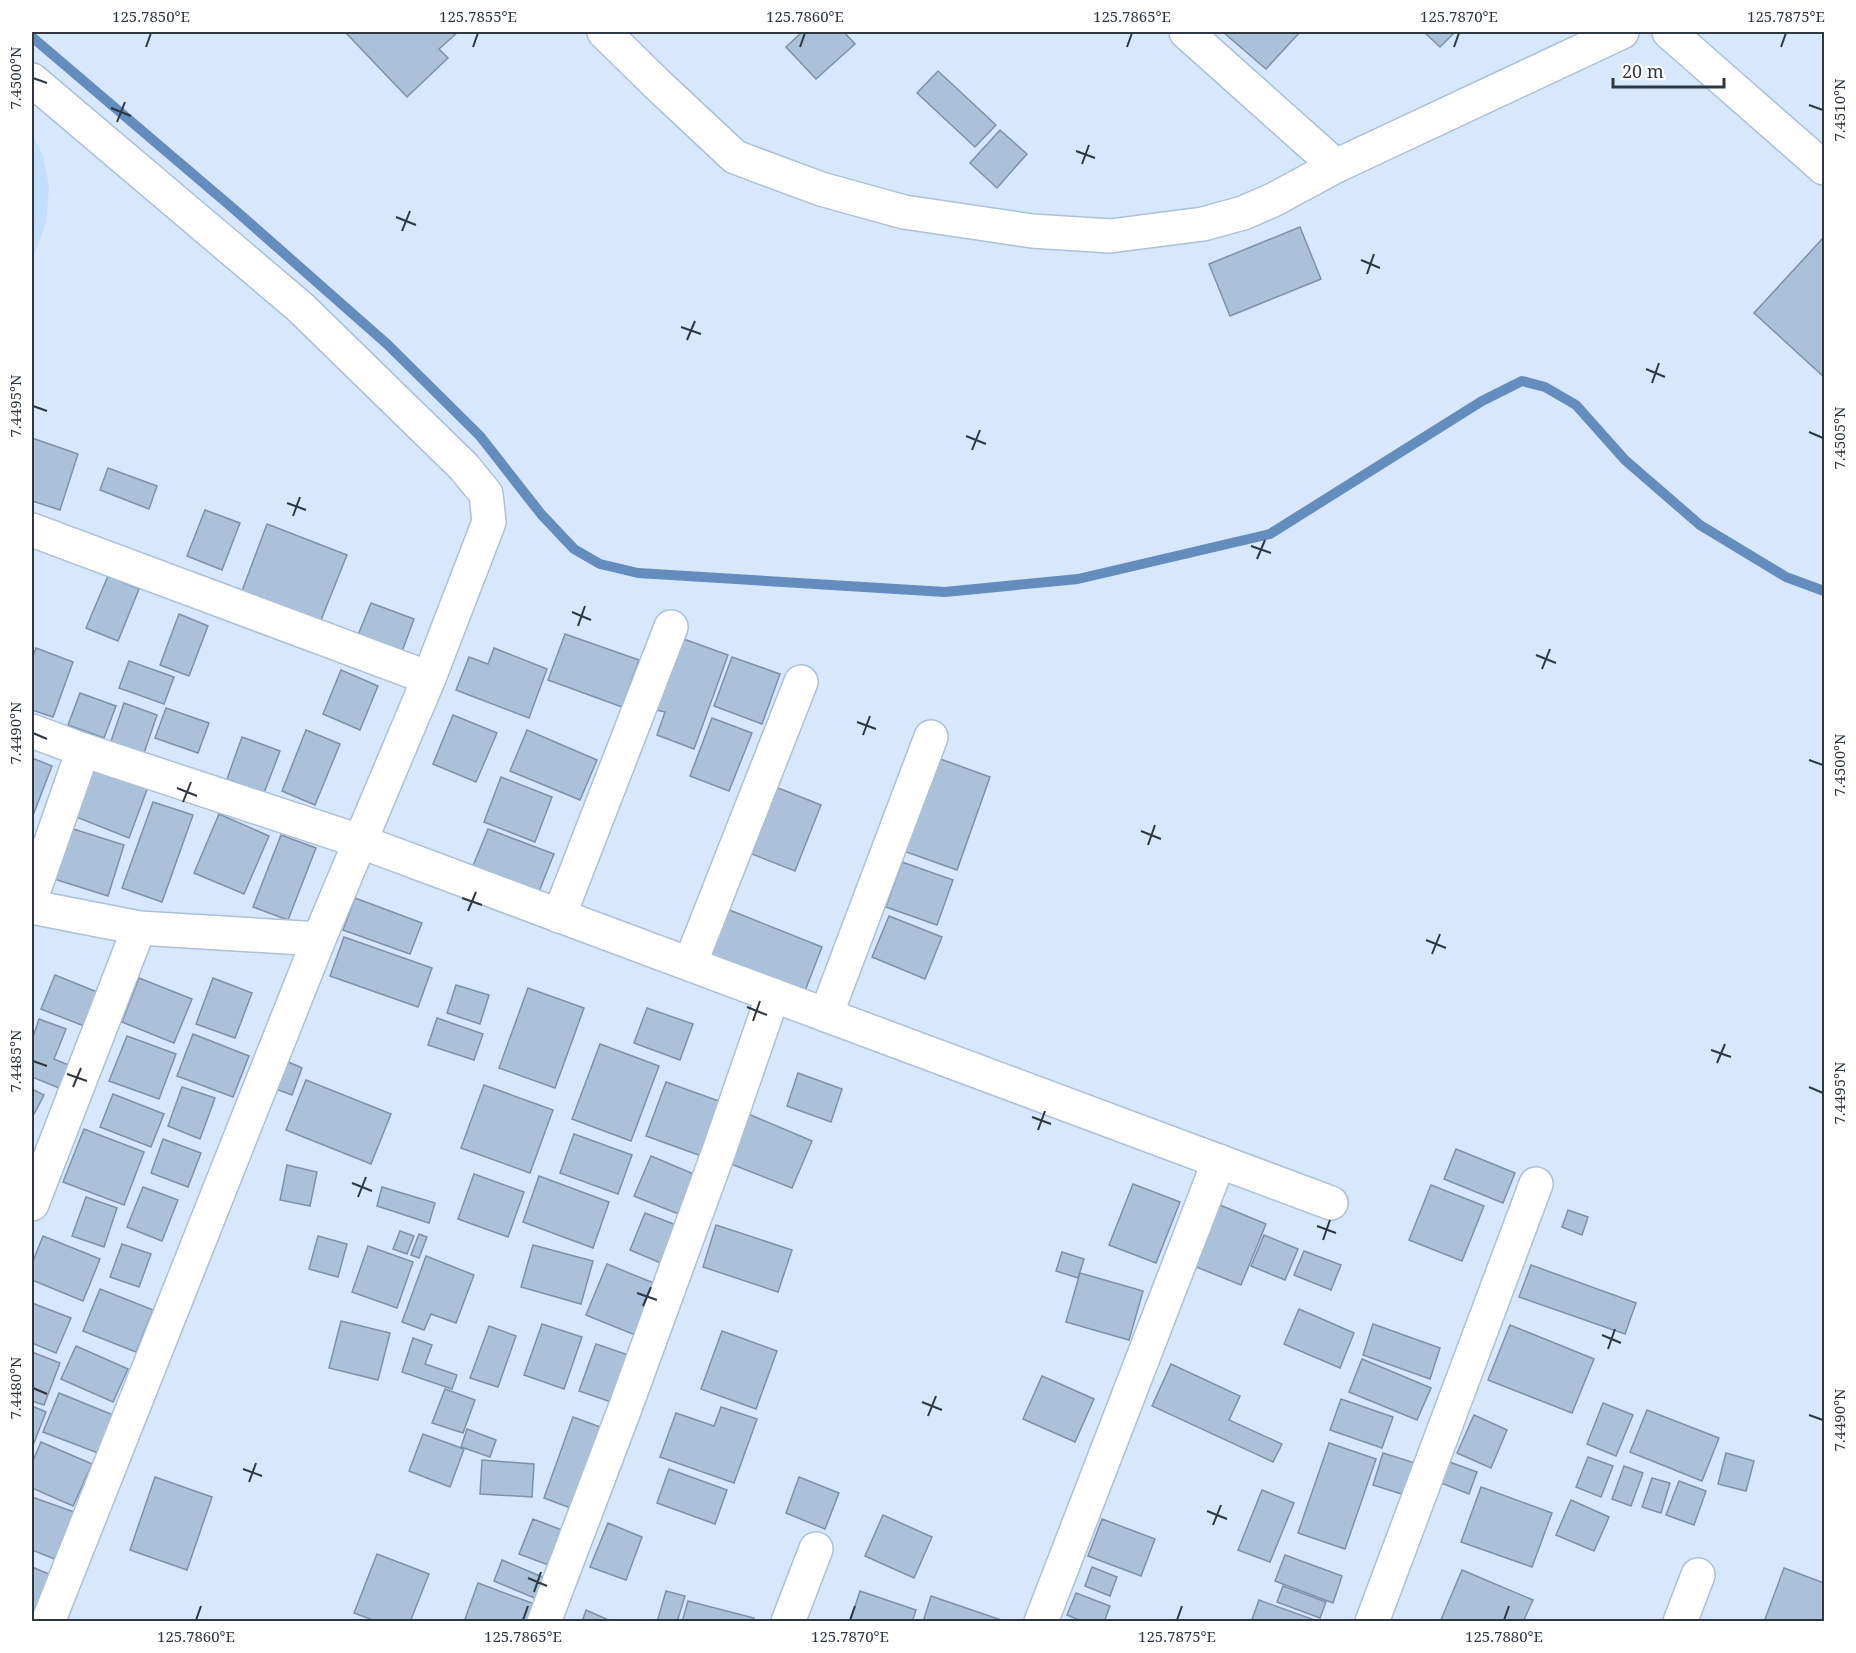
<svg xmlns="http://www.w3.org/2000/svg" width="1856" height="1653" font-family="'Noto Serif',serif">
  <rect width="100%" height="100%" fill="#d7e7fd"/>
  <polygon fill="#c4deff" points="32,135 43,155 49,187 46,222 32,260"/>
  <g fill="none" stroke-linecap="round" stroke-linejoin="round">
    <polyline stroke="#648cbd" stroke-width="10" points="32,37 235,210 387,344 480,436 541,514 574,549 600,564 638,573 945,592 1078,579 1270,534 1482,401 1522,381 1545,387 1576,405 1625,460 1700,525 1786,577 1824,591"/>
  </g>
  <g fill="#abc0d9" stroke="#7e91aa" stroke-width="1.5">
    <polygon points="348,32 458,32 439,49 448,58 407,97 346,33"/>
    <polygon points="802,32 844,32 855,44 816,79 786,47"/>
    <polygon points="1223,32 1300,32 1266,69"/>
    <polygon points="1424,32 1455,32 1440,47"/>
    <polygon points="938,71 996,125 975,147 917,93"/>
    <polygon points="1000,130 1027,154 997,188 970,163"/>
    <polygon points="1300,227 1321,279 1230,316 1209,264"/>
    <polygon points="1824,237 1824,377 1754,313"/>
    <polygon points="32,438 78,454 60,510 32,501"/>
    <polygon points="108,468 157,486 149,509 100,490"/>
    <polygon points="205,510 240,523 222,570 187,556"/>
    <polygon points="267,524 347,555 321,620 242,591"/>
    <polygon points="108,576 139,589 118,641 86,628"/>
    <polygon points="371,603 414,619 400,657 356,640"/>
    <polygon points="179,614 208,626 189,676 160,665"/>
    <polygon points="565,634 639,660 622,707 548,680"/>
    <polygon points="681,638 728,655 694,749 657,735 665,712 656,710"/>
    <polygon points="36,648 73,662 53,717 32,710 32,659"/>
    <polygon points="494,648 547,669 529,718 456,690 469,657 488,664"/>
    <polygon points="732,657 780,674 762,724 714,706"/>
    <polygon points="129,661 174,677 164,704 119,688"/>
    <polygon points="341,670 378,686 360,730 323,714"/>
    <polygon points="80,693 116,706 104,738 68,725"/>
    <polygon points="124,703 157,715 143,756 110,744"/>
    <polygon points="166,708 209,723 198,753 155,738"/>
    <polygon points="453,715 497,733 476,782 433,764"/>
    <polygon points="712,718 752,733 729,791 690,776"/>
    <polygon points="306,730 340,744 315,805 282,791"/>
    <polygon points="527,730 597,760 580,800 510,771"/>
    <polygon points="242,737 280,751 264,793 227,779"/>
    <polygon points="935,757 990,777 957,870 901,850"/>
    <polygon points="32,758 52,766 32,818"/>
    <polygon points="94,766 148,787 129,838 74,816"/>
    <polygon points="501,777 552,797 535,842 484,822"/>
    <polygon points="773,786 821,805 795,871 747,852"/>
    <polygon points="153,802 193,815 162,902 122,888"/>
    <polygon points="219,814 269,836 244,894 194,873"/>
    <polygon points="67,827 124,845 108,896 51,878"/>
    <polygon points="488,829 554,854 536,899 470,873"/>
    <polygon points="281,835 316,848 288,920 253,907"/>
    <polygon points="902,862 953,880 937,925 886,907"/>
    <polygon points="355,898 422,923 410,954 343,930"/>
    <polygon points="722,907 822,947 805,991 704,952"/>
    <polygon points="889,916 942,937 925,979 872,957"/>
    <polygon points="344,937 432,968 418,1007 330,976"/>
    <polygon points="55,975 102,994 89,1028 41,1009"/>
    <polygon points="139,978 192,999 174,1043 122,1022"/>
    <polygon points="213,978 252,993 235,1038 196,1024"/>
    <polygon points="456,985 489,995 480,1024 447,1013"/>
    <polygon points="528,988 584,1008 555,1088 499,1068"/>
    <polygon points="647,1008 693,1024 680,1060 634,1043"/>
    <polygon points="437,1018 483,1034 474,1060 428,1045"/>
    <polygon points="39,1019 66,1029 54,1059 73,1067 64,1090 32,1077 32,1040"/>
    <polygon points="193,1034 249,1056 233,1097 177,1076"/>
    <polygon points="127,1036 176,1054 159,1099 109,1081"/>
    <polygon points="600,1044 659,1066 631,1141 572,1119"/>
    <polygon points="286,1061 302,1068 292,1095 276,1089"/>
    <polygon points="798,1073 842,1089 831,1122 787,1106"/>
    <polygon points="306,1080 391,1114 371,1164 286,1130"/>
    <polygon points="666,1082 727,1104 707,1158 646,1136"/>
    <polygon points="484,1085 553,1110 530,1173 461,1148"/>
    <polygon points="182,1087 215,1098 200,1139 168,1126"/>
    <polygon points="32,1089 44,1095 32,1118"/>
    <polygon points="113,1094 164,1114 151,1147 100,1127"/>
    <polygon points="746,1113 812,1141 792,1188 726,1162"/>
    <polygon points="84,1129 144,1152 124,1205 63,1182"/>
    <polygon points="574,1134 632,1155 618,1194 560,1173"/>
    <polygon points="163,1139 201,1153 188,1187 151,1173"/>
    <polygon points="1456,1149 1515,1173 1503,1203 1444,1179"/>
    <polygon points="651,1156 703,1178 686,1217 634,1196"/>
    <polygon points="287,1165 317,1172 310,1206 280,1200"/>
    <polygon points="474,1174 524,1192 508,1237 458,1219"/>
    <polygon points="539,1176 609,1202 593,1248 523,1222"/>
    <polygon points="1133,1184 1180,1202 1156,1263 1109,1245"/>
    <polygon points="1431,1185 1484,1206 1462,1261 1409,1240"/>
    <polygon points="143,1187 178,1200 162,1241 127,1227"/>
    <polygon points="382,1187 435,1203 429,1223 377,1206"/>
    <polygon points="86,1197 117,1208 104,1247 72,1236"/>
    <polygon points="1215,1203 1266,1224 1241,1285 1189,1264"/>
    <polygon points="1568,1210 1588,1217 1582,1235 1562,1227"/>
    <polygon points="645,1213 684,1228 668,1266 630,1250"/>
    <polygon points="716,1225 792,1250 778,1292 703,1267"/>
    <polygon points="400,1231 414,1236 407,1254 393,1249"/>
    <polygon points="419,1234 427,1237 419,1258 411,1255"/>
    <polygon points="1264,1235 1298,1249 1285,1280 1251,1266"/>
    <polygon points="43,1236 100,1259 83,1301 32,1280 32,1264"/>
    <polygon points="318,1236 347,1244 338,1277 309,1269"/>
    <polygon points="122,1244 151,1254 139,1287 110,1277"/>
    <polygon points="533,1245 593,1261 581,1304 521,1287"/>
    <polygon points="368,1246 413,1262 397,1308 352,1292"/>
    <polygon points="1304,1251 1341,1265 1331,1290 1294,1275"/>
    <polygon points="1062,1252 1084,1259 1078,1278 1056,1271"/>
    <polygon points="426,1256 474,1275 456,1323 431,1314 424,1330 402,1322"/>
    <polygon points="607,1264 661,1286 640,1337 586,1315"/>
    <polygon points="1531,1265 1636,1303 1625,1334 1519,1297"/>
    <polygon points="1080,1273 1143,1291 1129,1340 1066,1322"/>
    <polygon points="100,1289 153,1310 136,1352 83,1331"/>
    <polygon points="32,1303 71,1318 56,1353 32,1343"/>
    <polygon points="1299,1309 1354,1333 1340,1368 1284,1344"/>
    <polygon points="341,1321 390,1333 378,1380 329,1368"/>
    <polygon points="542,1324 582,1337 564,1389 524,1375"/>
    <polygon points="1373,1324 1440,1348 1430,1379 1363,1355"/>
    <polygon points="1510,1325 1594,1359 1572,1413 1488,1380"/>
    <polygon points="489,1326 516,1336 498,1387 470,1378"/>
    <polygon points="722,1331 777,1351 756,1409 701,1389"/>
    <polygon points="413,1338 432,1345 425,1364 457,1375 452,1389 402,1372"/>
    <polygon points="596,1344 637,1358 620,1405 579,1391"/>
    <polygon points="76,1346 128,1369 113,1402 61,1379"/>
    <polygon points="32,1352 60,1363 44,1405 32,1401"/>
    <polygon points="1362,1359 1431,1388 1417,1420 1349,1392"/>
    <polygon points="1171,1364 1240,1396 1229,1420 1282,1444 1273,1462 1152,1406"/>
    <polygon points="1042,1376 1094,1399 1075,1442 1023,1419"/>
    <polygon points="445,1389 475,1400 463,1433 432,1423"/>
    <polygon points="59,1393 113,1415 98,1453 43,1432"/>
    <polygon points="1341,1399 1393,1417 1382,1448 1330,1430"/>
    <polygon points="1603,1403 1633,1415 1616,1456 1587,1444"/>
    <polygon points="32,1406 46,1412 32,1448"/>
    <polygon points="721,1407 757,1419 734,1483 660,1457 676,1413 714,1426"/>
    <polygon points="1647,1410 1719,1438 1702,1481 1630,1452"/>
    <polygon points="1474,1415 1507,1430 1491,1468 1457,1453"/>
    <polygon points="573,1417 611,1431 581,1512 544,1498"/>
    <polygon points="467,1429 496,1440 490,1457 461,1447"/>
    <polygon points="423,1434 464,1449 450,1487 409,1471"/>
    <polygon points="41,1442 92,1464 73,1506 32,1488 32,1463"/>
    <polygon points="1329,1443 1376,1459 1345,1549 1298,1533"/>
    <polygon points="1383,1453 1418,1464 1408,1496 1373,1485"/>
    <polygon points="1726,1453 1754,1461 1746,1491 1718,1484"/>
    <polygon points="1588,1457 1613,1466 1601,1497 1576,1487"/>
    <polygon points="482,1460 534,1464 532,1497 480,1494"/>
    <polygon points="1444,1460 1477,1472 1469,1494 1436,1481"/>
    <polygon points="1624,1466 1643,1473 1631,1506 1612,1499"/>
    <polygon points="669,1469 727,1490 715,1524 657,1503"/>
    <polygon points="155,1477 212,1497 187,1570 130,1550"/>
    <polygon points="799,1477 839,1493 825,1529 786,1513"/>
    <polygon points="1652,1478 1670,1483 1661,1513 1642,1507"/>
    <polygon points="1679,1481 1706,1491 1694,1525 1666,1515"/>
    <polygon points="1481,1487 1552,1513 1532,1567 1461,1542"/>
    <polygon points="1262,1490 1294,1503 1270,1562 1238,1550"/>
    <polygon points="32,1497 74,1512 57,1560 32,1550"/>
    <polygon points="1571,1500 1609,1517 1594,1551 1556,1535"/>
    <polygon points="883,1515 932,1537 914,1578 865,1556"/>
    <polygon points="533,1519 575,1535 562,1570 519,1554"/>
    <polygon points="1102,1519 1155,1539 1141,1576 1088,1556"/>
    <polygon points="608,1523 642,1537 626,1580 590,1567"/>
    <polygon points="377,1554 429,1574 410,1622 378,1622 354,1613"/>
    <polygon points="1285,1555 1342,1576 1333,1603 1275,1581"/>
    <polygon points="502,1560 552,1581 544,1602 494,1581"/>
    <polygon points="32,1567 51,1575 37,1608 32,1606"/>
    <polygon points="1092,1567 1117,1577 1110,1596 1085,1586"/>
    <polygon points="1784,1568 1824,1583 1824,1622 1764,1622"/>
    <polygon points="1462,1570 1533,1600 1523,1622 1440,1622"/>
    <polygon points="478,1583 537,1605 530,1622 464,1622"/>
    <polygon points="1283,1586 1326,1602 1320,1618 1277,1602"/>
    <polygon points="666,1591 685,1596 677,1622 657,1622"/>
    <polygon points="860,1591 916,1610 912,1622 850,1622"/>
    <polygon points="1076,1593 1110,1606 1104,1622 1084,1622 1067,1615"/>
    <polygon points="931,1596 1007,1622 923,1622"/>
    <polygon points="1259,1600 1320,1622 1251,1622"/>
    <polygon points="688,1601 754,1618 753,1622 682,1622"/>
    <polygon points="586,1610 613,1622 582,1622"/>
  </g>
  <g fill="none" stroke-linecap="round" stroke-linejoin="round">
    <g stroke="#abc0d9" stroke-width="36">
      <g id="minor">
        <polyline points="604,32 657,84 735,157 821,189 904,212 1032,231 1110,236 1203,224 1243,213 1273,200 1336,166 1622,32"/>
        <polyline points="1186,32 1336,166"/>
        <polyline points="1669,32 1824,168"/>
        <polyline points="32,80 300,307 464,467 486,494 489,522 429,678 319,939 48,1622"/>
        <polyline points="32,530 429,678"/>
        <polyline points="32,731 83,750 359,841 1331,1203"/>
        <polyline points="32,896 83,750"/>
        <polyline points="32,907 139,928 319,939"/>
        <polyline points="559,916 671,627"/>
        <polyline points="690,964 801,682"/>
        <polyline points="826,1015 931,737"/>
        <polyline points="32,1204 139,928"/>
        <polyline points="544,1622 624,1411 719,1151 773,995"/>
        <polyline points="788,1622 816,1549"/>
        <polyline points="1041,1622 1219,1161"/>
        <polyline points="1372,1622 1536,1184"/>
        <polyline points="1680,1622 1698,1575"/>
      </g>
    </g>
    <use href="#minor" stroke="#fff" stroke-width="33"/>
  </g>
  <path fill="none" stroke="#2f3842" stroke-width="2" d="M146 47 151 33M473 47 478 33M800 47 805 33M1127 47 1132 33M1454 47 1459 33M1781 47 1786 33M33 78 47 83M1809 105 1823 110M111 108 131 116M117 122 125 102M1076 151 1095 158M1082 164 1089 145M396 217 416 225M402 231 410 211M1361 260 1380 268M1367 274 1374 254M681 327 701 334M687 340 695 321M1646 369 1665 377M1652 383 1659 363M33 406 47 411M1809 432 1823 438M966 436 986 444M972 450 980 430M287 503 306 510M293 516 300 497M1251 546 1271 553M1257 559 1265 540M572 612 591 620M578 626 585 606M1536 655 1556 663M1542 669 1550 649M857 722 876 729M33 733 47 739M863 735 870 716M1809 760 1823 765M177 788 197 796M183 802 191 782M1141 831 1161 839M1148 845 1155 825M462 898 482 905M468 911 476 892M1426 940 1446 948M1432 954 1440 934M747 1007 767 1015M753 1021 760 1001M1711 1050 1731 1057M33 1061 47 1066M1717 1063 1725 1044M67 1074 87 1081M73 1087 81 1068M1809 1087 1823 1093M1032 1117 1051 1124M1038 1130 1045 1111M352 1183 372 1191M358 1197 366 1177M1317 1226 1336 1233M1323 1240 1330 1220M637 1293 657 1300M643 1306 651 1287M1602 1335 1621 1343M1608 1349 1615 1329M33 1388 47 1394M922 1402 942 1410M1809 1415 1823 1420M928 1416 936 1396M243 1469 262 1476M249 1482 256 1463M1207 1511 1227 1519M1213 1525 1221 1505M528 1578 547 1586M534 1592 541 1572M196 1620 201 1606M523 1620 528 1606M850 1620 855 1606M1177 1620 1182 1606M1504 1620 1509 1606"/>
  <rect width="1856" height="1653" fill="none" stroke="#ffffff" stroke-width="66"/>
  <path d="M1613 78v9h111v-9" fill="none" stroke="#2f3842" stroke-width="3"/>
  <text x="1622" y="78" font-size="18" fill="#2f3842" stroke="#ffffff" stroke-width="4.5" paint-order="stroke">20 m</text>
  <rect x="33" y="33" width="1790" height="1587" fill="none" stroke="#2f3842" stroke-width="2"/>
  <g font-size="15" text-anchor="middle" fill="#2f3842">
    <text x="151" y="22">125.7850°E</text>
    <text x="478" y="22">125.7855°E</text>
    <text x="805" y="22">125.7860°E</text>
    <text x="1132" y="22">125.7865°E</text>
    <text x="1459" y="22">125.7870°E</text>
    <text x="1786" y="22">125.7875°E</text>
    <text transform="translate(16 78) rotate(-90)" y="5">7.4500°N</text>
    <text transform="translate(1840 110) rotate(-90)" y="5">7.4510°N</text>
    <text transform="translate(16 406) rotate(-90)" y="5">7.4495°N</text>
    <text transform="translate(1840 438) rotate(-90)" y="5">7.4505°N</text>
    <text transform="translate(16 733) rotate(-90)" y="5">7.4490°N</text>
    <text transform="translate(1840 765) rotate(-90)" y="5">7.4500°N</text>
    <text transform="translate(16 1061) rotate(-90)" y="5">7.4485°N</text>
    <text transform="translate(1840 1093) rotate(-90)" y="5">7.4495°N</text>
    <text transform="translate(16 1388) rotate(-90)" y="5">7.4480°N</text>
    <text transform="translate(1840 1420) rotate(-90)" y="5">7.4490°N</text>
    <text x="196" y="1642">125.7860°E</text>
    <text x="523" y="1642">125.7865°E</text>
    <text x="850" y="1642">125.7870°E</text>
    <text x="1177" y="1642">125.7875°E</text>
    <text x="1504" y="1642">125.7880°E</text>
  </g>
</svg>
